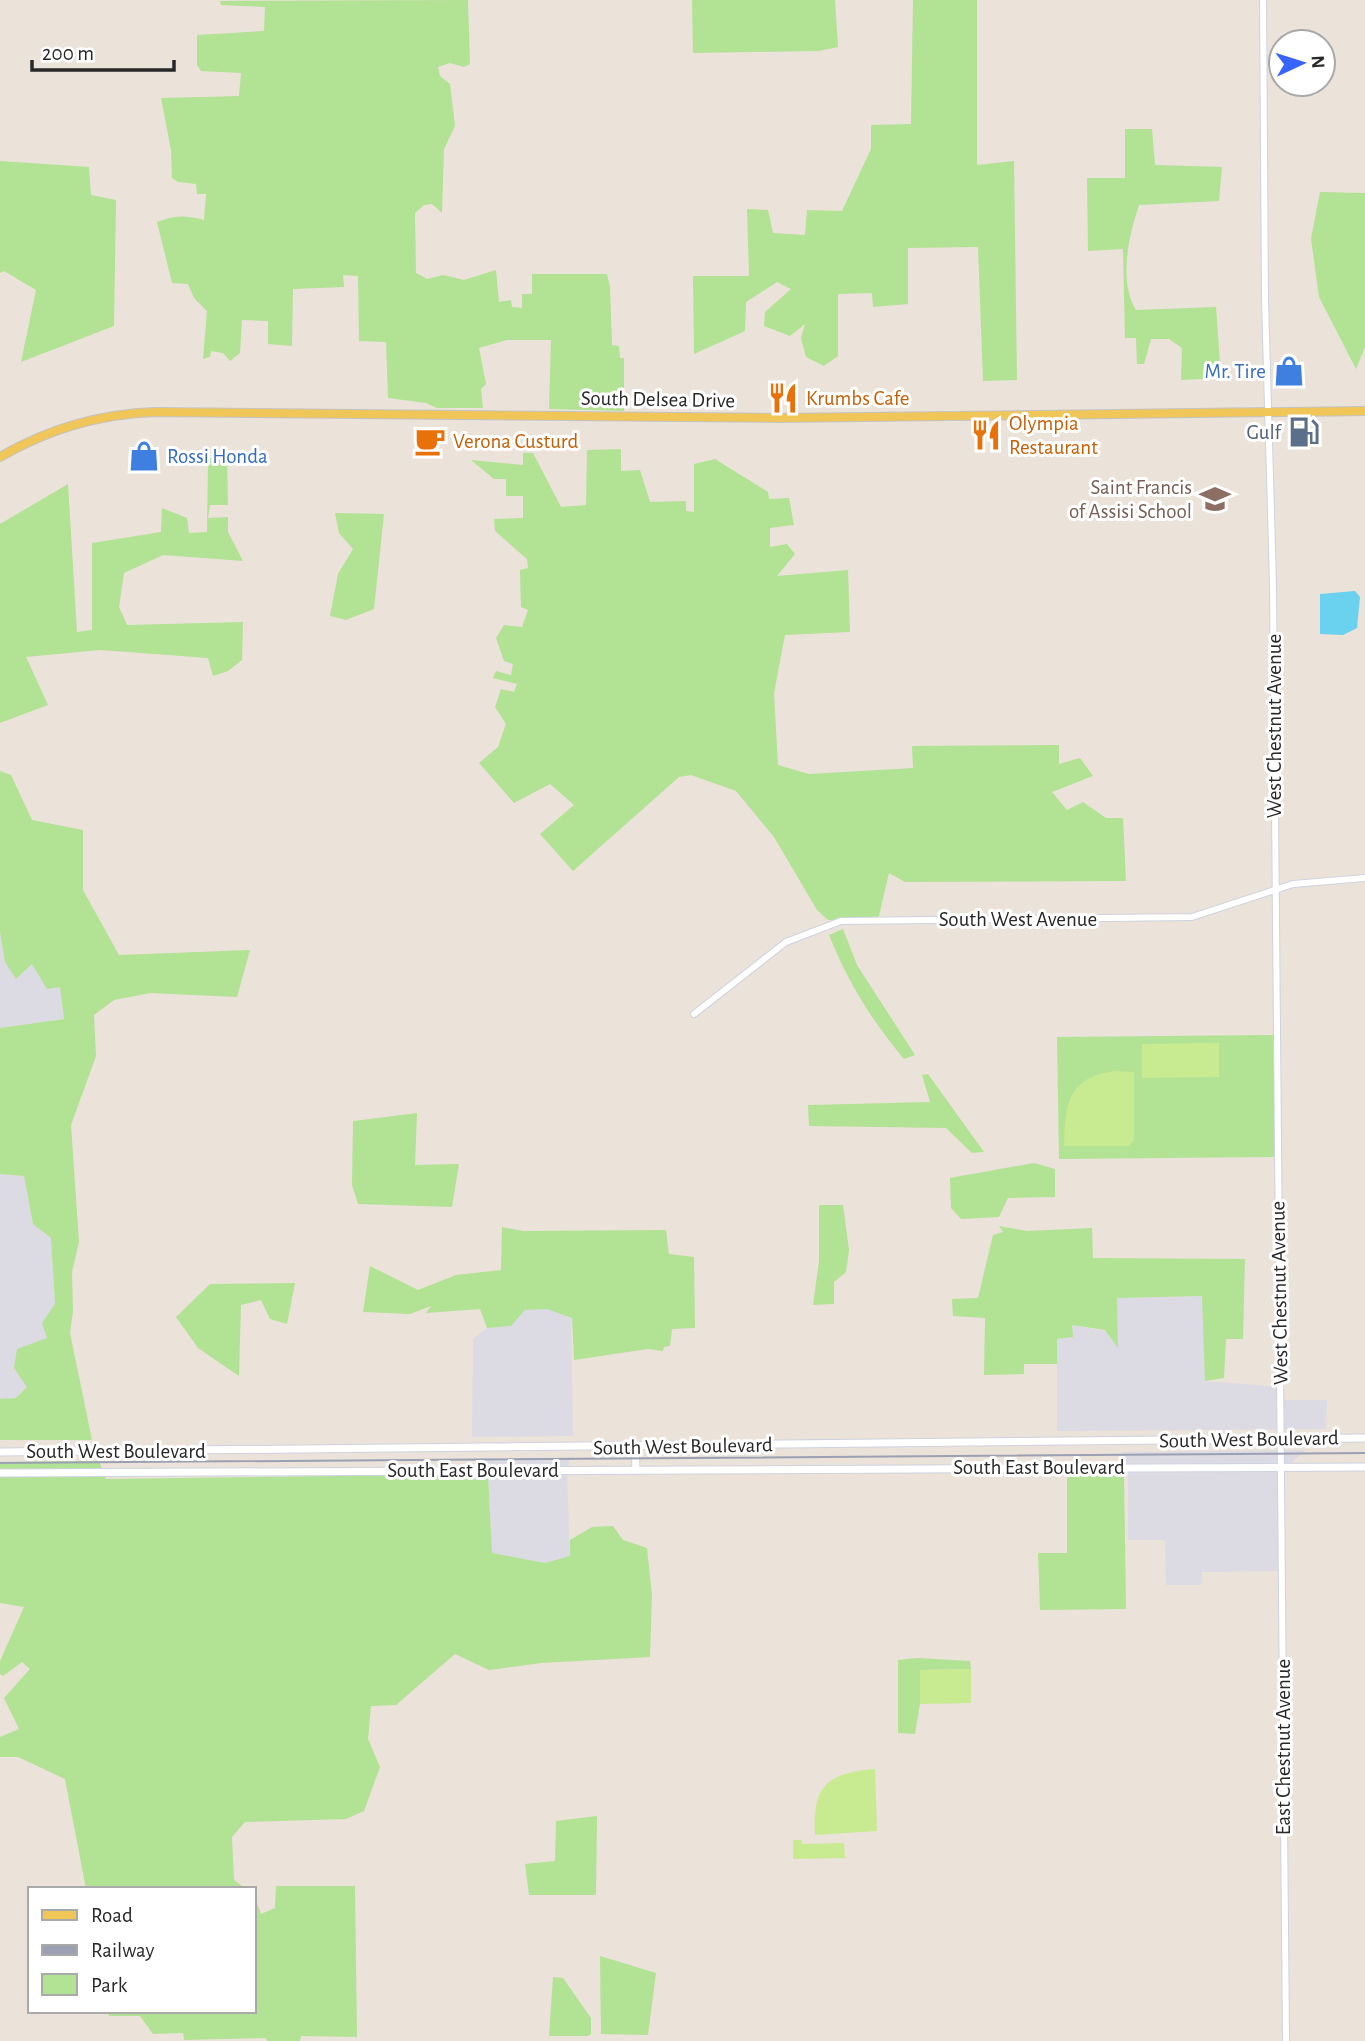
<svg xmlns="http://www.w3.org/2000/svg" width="1365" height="2041" font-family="'Alegreya Sans',sans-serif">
  <rect width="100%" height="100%" fill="#ebe2d9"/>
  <g fill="#dcdae3">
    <polygon points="0,932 5,962 17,979 32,964 60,987 64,1019 0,1028"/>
    <polygon points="0,1174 24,1176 33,1224 51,1238 55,1304 42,1323 47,1338 27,1387 16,1398 0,1399"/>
    <polygon points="1203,1296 1205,1381 1281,1387 1282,1400 1327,1400 1326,1429 1057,1431 1057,1339 1072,1337 1072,1325 1105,1331 1118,1347 1117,1298"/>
    <polygon points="571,1306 573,1436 472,1437 473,1339 487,1328 511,1326 524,1310"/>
    <polygon points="1306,1450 1281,1471 1282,1571 1202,1572 1201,1585 1166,1585 1165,1540 1128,1540 1128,1469 1121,1452"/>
    <polygon points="480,1458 570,1458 567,1473 570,1556 545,1563 492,1553 488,1474"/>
  </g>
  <g fill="#b2e294">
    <path d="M468 0 470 64 464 67 450 63 438 67 440 76 450 84 455 126 444 149 442 213 432 204 424 205 415 213 416 273 427 279 443 275 464 280 496 270 499 302 511 300 512 307 522 308V294H532V274H607L610 287 612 345 619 346 620 358H624V411L549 409 551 340H507L479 348 486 384 481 389 483 408H437L426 403 388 398 386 342 359 341 358 276 343 275 344 287 293 289 292 346 268 344V321L242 320 240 353 230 361 223 353 211 351 210 357 203 359 207 311 194 298 188 284 172 283 157 222C176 215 186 215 204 220L206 194H197L196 184 178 182 172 178 171 150 161 98 239 96 241 73 201 71 197 65V35L264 31 265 7 221 5 220 1Z"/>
    <polygon points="692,0 835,0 838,47 819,51 693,53"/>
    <polygon points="913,0 977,0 977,165 1014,161 1017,380 983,381 978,247 908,248 908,304 873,307 872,293 838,294 838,356 824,366 806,357 801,338 805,324 790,336 764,326 765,312 791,289 777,282 746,302 745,331 694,354 693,276 749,276 747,209 768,210 773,233 805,235 807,210 842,211 871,149 871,125 911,124"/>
    <path d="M1125 129H1152L1155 165 1222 167 1219 201 1139 205C1129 235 1118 281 1136 310L1216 307 1221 378 1181 380 1182 348 1169 339H1151L1144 364H1137L1136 338H1125L1123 249 1088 251 1087 178H1125Z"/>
    <polygon points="0,161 89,167 91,195 116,200 114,326 21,362 36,290 4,271 0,273"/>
    <polygon points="1320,192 1365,193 1365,347 1356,369 1319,297 1311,239"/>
    <polygon points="621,449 621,471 640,470 650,502 686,501 686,511 694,512 694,464 715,459 768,492 769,499 789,498 794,525 770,528 770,547 787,544 795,554 777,576 848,570 850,632 785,635 774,693 778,765 809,774 913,768 912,746 1059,745 1059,764 1080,758 1093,776 1052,792 1067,810 1083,802 1106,818 1123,818 1126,881 905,882 889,873 878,920 828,920 817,910 774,837 736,791 691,775 679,777 573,871 540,834 574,805 550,784 514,803 479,763 498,747 506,724 495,707 501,689 514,692 517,684 493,678 496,671 511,675 513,664 504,661 496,638 504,625 522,627 528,610 521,607 520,570 528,568 527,559 495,531 494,519 523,518 523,496 506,496 506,479 494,479 471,460 523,465 523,453 533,453 561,507 586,505 587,450"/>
    <polygon points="208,458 227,460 228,505 210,505 208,518 228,517 228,532 243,561 163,555 124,573 119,607 127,625 243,622 242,660 228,671 213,676 208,658 100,650 26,657 48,705 0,723 0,524 68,484 77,632 92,630 92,543 161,532 162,508 187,518 189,533 207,532"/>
    <polygon points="335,513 384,514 374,609 346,620 330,616 338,574 353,549 339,533"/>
    <polygon points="0,771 11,775 32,820 83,830 83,890 119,955 250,950 237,997 150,993 114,1000 94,1015 96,1056 71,1125 79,1242 72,1272 73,1312 70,1333 92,1440 0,1440 0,1399 16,1398 27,1387 14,1368 17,1349 47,1338 42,1323 55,1304 51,1238 33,1224 24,1176 0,1174 0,1028 64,1019 60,987 47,989 32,964 16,979 5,962 0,932"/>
    <path d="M843 929 857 965 915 1055 904 1059C870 1018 849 984 829 935Z"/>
    <polygon points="1278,1035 1279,1157 1059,1159 1057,1037"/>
    <polygon points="928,1074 984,1152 972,1153 946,1128 809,1126 808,1105 930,1102 922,1075"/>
    <polygon points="417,1113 415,1165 459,1164 452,1207 358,1204 352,1185 353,1121"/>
    <polygon points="1034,1163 1055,1169 1055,1197 1008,1198 999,1217 961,1219 951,1208 950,1178"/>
    <polygon points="819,1205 843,1205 849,1250 846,1272 834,1282 834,1304 813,1305 819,1261"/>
    <polygon points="999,1226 1027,1231 1092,1228 1093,1258 1245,1259 1243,1339 1226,1339 1224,1378 1205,1381 1202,1296 1117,1298 1118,1348 1105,1330 1072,1325 1073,1337 1057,1339 1057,1364 1024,1364 1024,1374 984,1375 985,1318 953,1316 952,1299 978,1298 993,1235 1003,1232"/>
    <polygon points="502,1227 523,1231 666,1230 669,1254 694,1257 695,1328 672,1329 670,1346 664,1347 663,1351 648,1349 574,1360 572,1318 547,1309 525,1310 511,1326 487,1328 480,1309 426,1313 431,1306 410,1314 363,1312 370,1266 418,1290 456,1275 501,1270"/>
    <polygon points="295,1283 287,1324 270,1319 261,1300 241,1305 239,1376 198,1348 176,1317 210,1284"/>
    <polygon points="99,1461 106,1479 488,1474 492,1553 545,1563 570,1556 570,1540 592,1527 613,1526 623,1540 647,1548 652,1595 650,1657 541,1663 489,1670 455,1654 396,1705 371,1706 368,1739 380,1767 364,1811 346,1819 245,1822 232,1837 234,1880 246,1889 86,1889 65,1779 18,1757 0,1757 0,1737 19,1729 4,1698 30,1669 22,1662 3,1676 0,1674 0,1661 24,1607 0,1603 0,1462"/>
    <polygon points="1067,1474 1124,1474 1126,1609 1040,1610 1038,1553 1067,1553"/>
    <polygon points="917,1658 970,1661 971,1669 920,1670 920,1704 915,1734 898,1733 898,1660"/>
    <polygon points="597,1816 596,1895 529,1895 525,1864 555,1861 556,1821"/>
    <polygon points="276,1886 355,1886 357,2037 301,2036 300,2041 267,2041 266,2038 184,2040 183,2033 153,2034 140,2016 109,2016 108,2011 254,2011 254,1895 261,1914 275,1908"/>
    <polygon points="600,1956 656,1973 648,2035 601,2034"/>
    <polygon points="553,1977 563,1978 591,2018 591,2034 588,2036 549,2036"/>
  </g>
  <g fill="#c8ea90">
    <polygon points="1219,1043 1219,1077 1142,1078 1142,1044"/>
    <path d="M1116 1071 1134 1072V1140L1129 1146H1064C1065 1104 1067 1077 1116 1071Z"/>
    <polygon points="971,1669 971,1703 920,1704 920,1670"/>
    <path d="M875 1769 877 1831 815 1835C812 1786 827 1773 875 1769Z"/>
    <polygon points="793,1840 802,1840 802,1844 844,1843 845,1858 793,1859"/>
  </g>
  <polygon fill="#6ad1ee" points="1355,591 1360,597 1357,628 1343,635 1320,634 1320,594"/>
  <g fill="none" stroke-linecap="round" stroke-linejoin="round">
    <g stroke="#ced3e1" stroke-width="8">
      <g id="tertiary">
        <polyline points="1263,0 1265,300 1273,584 1286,2041"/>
        <polyline points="694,1014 786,942 841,921 1192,917 1293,884 1365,878"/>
      </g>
    </g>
    <g stroke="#ced3e1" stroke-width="9">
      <g id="secondary">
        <polyline points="635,1446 636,1469"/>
        <polyline points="0,1452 1365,1438"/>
        <polyline points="0,1473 1365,1467"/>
      </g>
    </g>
    <g stroke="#c3c3c3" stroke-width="10">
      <path id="primary" d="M0 457C48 429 99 414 155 412L777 418 1365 411"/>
    </g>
    <use href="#tertiary" stroke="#fff" stroke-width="6"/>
    <use href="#secondary" stroke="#fff" stroke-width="7"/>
    <use href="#primary" stroke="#f1c658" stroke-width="8"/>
    <polyline stroke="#9ca0b3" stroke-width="2" points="0,1463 1365,1453"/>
  </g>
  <defs>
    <g id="shop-bare" transform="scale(2.415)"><path d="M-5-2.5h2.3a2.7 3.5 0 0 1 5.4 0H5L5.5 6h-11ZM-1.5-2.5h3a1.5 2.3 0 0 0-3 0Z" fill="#3f7fe0" stroke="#fff" stroke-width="2.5" paint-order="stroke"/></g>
    <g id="restaurant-bare" transform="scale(2.415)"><path d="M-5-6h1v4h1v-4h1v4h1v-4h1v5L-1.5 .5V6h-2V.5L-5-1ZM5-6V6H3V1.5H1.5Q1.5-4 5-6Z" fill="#e8710a" stroke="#fff" stroke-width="2.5" paint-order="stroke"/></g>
    <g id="fuel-bare" transform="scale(2.415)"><path d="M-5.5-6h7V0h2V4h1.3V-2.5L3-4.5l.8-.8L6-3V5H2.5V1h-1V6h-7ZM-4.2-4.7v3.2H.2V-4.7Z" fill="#5c6f8a" stroke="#fff" stroke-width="2.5" paint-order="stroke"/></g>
    <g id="cafe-bare" transform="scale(2.415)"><path d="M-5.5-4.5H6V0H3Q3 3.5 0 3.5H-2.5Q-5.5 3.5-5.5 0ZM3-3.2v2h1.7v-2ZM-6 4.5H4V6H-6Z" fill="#e8710a" stroke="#fff" stroke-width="2.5" paint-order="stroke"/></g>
    <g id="school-bare" transform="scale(2.415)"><path d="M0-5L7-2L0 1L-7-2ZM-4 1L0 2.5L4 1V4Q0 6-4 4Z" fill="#8d6e63" stroke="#fff" stroke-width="2.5" paint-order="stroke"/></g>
  </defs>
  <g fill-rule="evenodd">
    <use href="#shop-bare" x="1289" y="371"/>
    <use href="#restaurant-bare" x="783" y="398"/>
    <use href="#fuel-bare" x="1304" y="432"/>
    <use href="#restaurant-bare" x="986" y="435"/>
    <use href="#cafe-bare" x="430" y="441"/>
    <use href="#shop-bare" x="144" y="456"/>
    <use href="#school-bare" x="1215" y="499"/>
  </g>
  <g text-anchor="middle" stroke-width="6" stroke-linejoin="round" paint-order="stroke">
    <g font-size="21" fill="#366cbe" stroke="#fff" text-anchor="end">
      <text x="1266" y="378">Mr. Tire</text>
      <text x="167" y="463" text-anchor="start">Rossi Honda</text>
    </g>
    <g font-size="21" fill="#c56008" stroke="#fff" text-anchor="start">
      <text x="806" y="405">Krumbs Cafe</text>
      <text x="1009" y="430">Olympia<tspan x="1009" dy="24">Restaurant</tspan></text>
      <text x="453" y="448">Verona Custurd</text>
    </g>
    <g font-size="21" fill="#282828" stroke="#fff">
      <text transform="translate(658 399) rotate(1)" y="7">South Delsea Drive</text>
      <text transform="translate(1274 726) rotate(-90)" y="7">West Chestnut Avenue</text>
      <text x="1018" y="926">South West Avenue</text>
      <text transform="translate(1279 1293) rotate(-91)" y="7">West Chestnut Avenue</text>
      <text transform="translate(1249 1439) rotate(-1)" y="7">South West Boulevard</text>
      <text transform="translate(683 1446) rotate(-1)" y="7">South West Boulevard</text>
      <text x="116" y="1458">South West Boulevard</text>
      <text x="1039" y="1474">South East Boulevard</text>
      <text x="473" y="1477">South East Boulevard</text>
      <text transform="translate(1283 1747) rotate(-90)" y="7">East Chestnut Avenue</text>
    </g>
    <g font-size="21" fill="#4e5e75" stroke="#fff" text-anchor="end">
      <text x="1281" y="439">Gulf</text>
    </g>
    <g font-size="21" fill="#785e54" stroke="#fff" text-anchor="end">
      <text x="1192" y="494">Saint Francis<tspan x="1192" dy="24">of Assisi School</tspan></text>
    </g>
  </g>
  <rect x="28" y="1887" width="228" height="126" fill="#ffffff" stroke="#a9a9a9" stroke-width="2"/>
  <rect x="42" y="1910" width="35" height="10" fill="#f1c658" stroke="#a9a9a9" stroke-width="2"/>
  <text x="91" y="1922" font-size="21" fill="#282828">Road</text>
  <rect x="42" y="1945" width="35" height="10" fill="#9ca0b3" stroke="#a9a9a9" stroke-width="2"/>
  <text x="91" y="1957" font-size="21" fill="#282828">Railway</text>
  <rect x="42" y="1974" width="35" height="21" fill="#b2e294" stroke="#a9a9a9" stroke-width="2"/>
  <text x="91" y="1992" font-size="21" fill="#282828">Park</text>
  <g transform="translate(1302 63) rotate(86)"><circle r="33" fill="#ffffff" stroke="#a9a9a9" stroke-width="2"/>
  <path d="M0-5L12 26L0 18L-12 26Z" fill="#3764fa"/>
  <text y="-10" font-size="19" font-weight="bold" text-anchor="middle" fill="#282828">N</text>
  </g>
  <path d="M32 60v10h142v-10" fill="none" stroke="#282828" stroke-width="3.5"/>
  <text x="42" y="60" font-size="21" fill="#282828" stroke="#ffffff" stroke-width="5" paint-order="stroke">200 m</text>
</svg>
